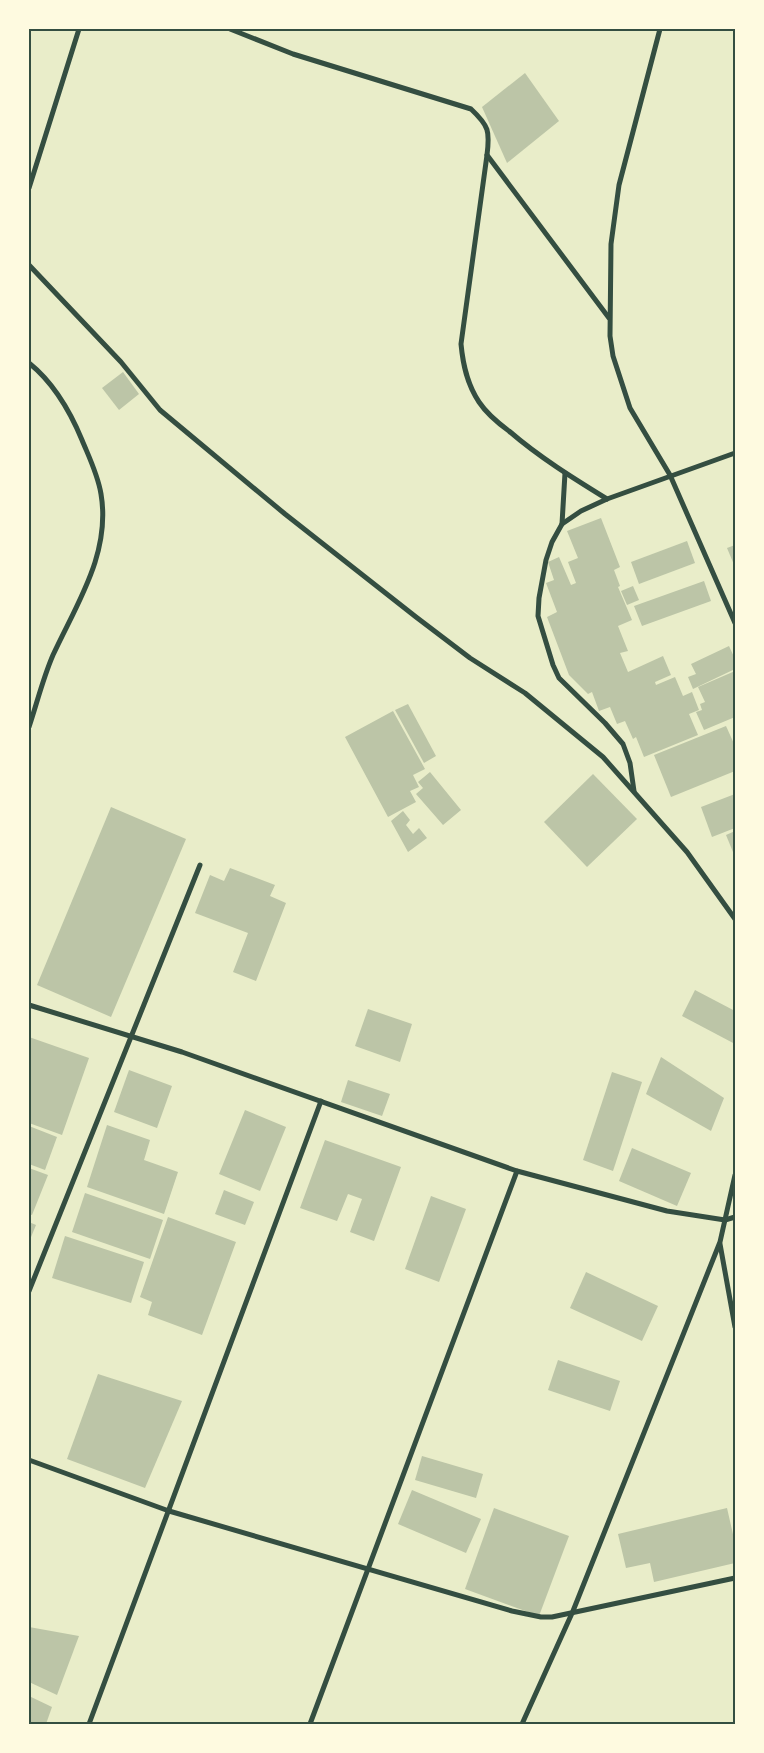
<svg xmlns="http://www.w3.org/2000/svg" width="764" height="1753" font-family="Signika,sans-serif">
  <rect width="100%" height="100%" fill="#e9edc9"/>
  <g fill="#bcc5a7">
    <polygon points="525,73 559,121 507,163 482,107"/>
    <polygon points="123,372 139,394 119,410 102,388"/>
    <polygon points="601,518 620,567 614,570 620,586 618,587 632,620 618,626 628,651 620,653 628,672 663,656 671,675 655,682 656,685 675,677 683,696 692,692 699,710 689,714 698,735 644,757 636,737 633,739 625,721 617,724 610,707 599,711 592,692 588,694 569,675 547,617 557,612 546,583 554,580 548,562 559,557 571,585 576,583 568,562 578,558 567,531"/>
    <polygon points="687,541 695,563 639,584 631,562"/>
    <polygon points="735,545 735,567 727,548"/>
    <polygon points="704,581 711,601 642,626 634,606"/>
    <polygon points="633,586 639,600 627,605 621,591"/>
    <polygon points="729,646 735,659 735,669 693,689 688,677 696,674 691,664"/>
    <polygon points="735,671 735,717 704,730 696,712 702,710 700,704 705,702 698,687"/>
    <polygon points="408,704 436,756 424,763 395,710"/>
    <polygon points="393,711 425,769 413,775 419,787 410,791 416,802 388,817 345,737"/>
    <polygon points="726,726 735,746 735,771 671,797 654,755"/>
    <polygon points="430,772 461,810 443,825 416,794 423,788 418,782"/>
    <polygon points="593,774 637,819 587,867 544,822"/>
    <polygon points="735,794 735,828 712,837 701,807"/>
    <polygon points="111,807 186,839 111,1017 37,985"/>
    <polygon points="403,811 410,820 406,825 413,834 419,828 427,838 408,852 391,821"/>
    <polygon points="735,831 735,851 733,852 726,835"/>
    <polygon points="230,868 275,885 270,896 286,903 256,981 233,972 248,933 195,913 210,875 224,881"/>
    <polygon points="695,990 735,1011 735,1044 682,1016"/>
    <polygon points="368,1009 412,1024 400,1062 355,1046"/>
    <polygon points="29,1037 89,1058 62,1135 29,1123"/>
    <polygon points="661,1057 724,1098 711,1131 646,1094"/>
    <polygon points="129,1070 172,1086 157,1128 114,1112"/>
    <polygon points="612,1072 642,1082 613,1171 583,1160"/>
    <polygon points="348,1080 390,1094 382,1116 341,1102"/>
    <polygon points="245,1110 286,1127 260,1191 219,1174"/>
    <polygon points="107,1125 150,1140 144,1160 178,1172 164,1214 87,1187"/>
    <polygon points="29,1126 57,1137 45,1170 29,1164"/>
    <polygon points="325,1140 401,1167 374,1241 350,1232 362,1199 348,1194 337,1221 300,1208"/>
    <polygon points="632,1148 691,1173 677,1206 619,1181"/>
    <polygon points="29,1168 48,1175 32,1215 29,1214"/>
    <polygon points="224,1190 254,1202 245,1225 215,1214"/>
    <polygon points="85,1193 163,1220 150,1259 72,1232"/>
    <polygon points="431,1196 466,1209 439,1282 405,1269"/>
    <polygon points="168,1217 236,1242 202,1335 148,1315 152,1302 140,1297"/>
    <polygon points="29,1222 36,1225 29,1242"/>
    <polygon points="65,1236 144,1262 131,1303 52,1278"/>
    <polygon points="586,1272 658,1306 642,1341 570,1308"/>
    <polygon points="558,1360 620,1381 610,1411 548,1390"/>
    <polygon points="98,1374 182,1401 145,1488 67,1459"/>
    <polygon points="422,1456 483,1474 476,1498 415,1480"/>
    <polygon points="412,1490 481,1519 466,1553 398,1524"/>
    <polygon points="494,1508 569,1536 539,1616 465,1589"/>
    <polygon points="727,1508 735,1543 735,1563 654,1582 650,1563 626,1568 618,1534"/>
    <polygon points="29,1627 79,1636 57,1695 29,1682"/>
    <polygon points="29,1696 52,1707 46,1724 29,1724"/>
  </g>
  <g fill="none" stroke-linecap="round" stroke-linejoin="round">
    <g stroke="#344e41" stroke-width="5">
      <path d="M230 29 293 54 471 109C489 126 490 131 487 155L461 344C463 365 467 384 479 402 487 414 498 423 509 431 539 457 573 478 607 499"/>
      <polyline points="660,29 619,185 611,244 610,336 613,356 630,408 670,475 735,623"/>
      <polyline points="487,155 609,318"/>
      <polyline points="29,188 79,29"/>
      <polyline points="29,265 121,362 160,410 190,435 285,514 416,617 470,658 525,693 603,757 687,852 735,919"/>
      <path d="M29 363C54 383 70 411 82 440 89 457 98 475 101 494 111 553 77 603 53 655 43 678 37 703 29 727"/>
      <polyline points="562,524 565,473"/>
      <polyline points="634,791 630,763 623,744 605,723 559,678 553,665 538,616 539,598 546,560 552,542 562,524 581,511 607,499 735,453"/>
      <polyline points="29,1005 182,1052 517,1171 667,1211 725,1220 735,1217"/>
      <polyline points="720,1244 735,1327"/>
      <polyline points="29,1291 200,865"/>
      <polyline points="29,1460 169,1511 512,1611 541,1617 552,1617 735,1578"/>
      <polyline points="89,1724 321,1101"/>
      <polyline points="310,1724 517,1171"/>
      <polyline points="522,1724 573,1611 720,1242 735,1175"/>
    </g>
  </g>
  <rect width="764" height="1753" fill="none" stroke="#fefae0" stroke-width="60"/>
  <rect x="30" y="30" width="704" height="1693" fill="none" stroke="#344e41" stroke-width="2"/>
</svg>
